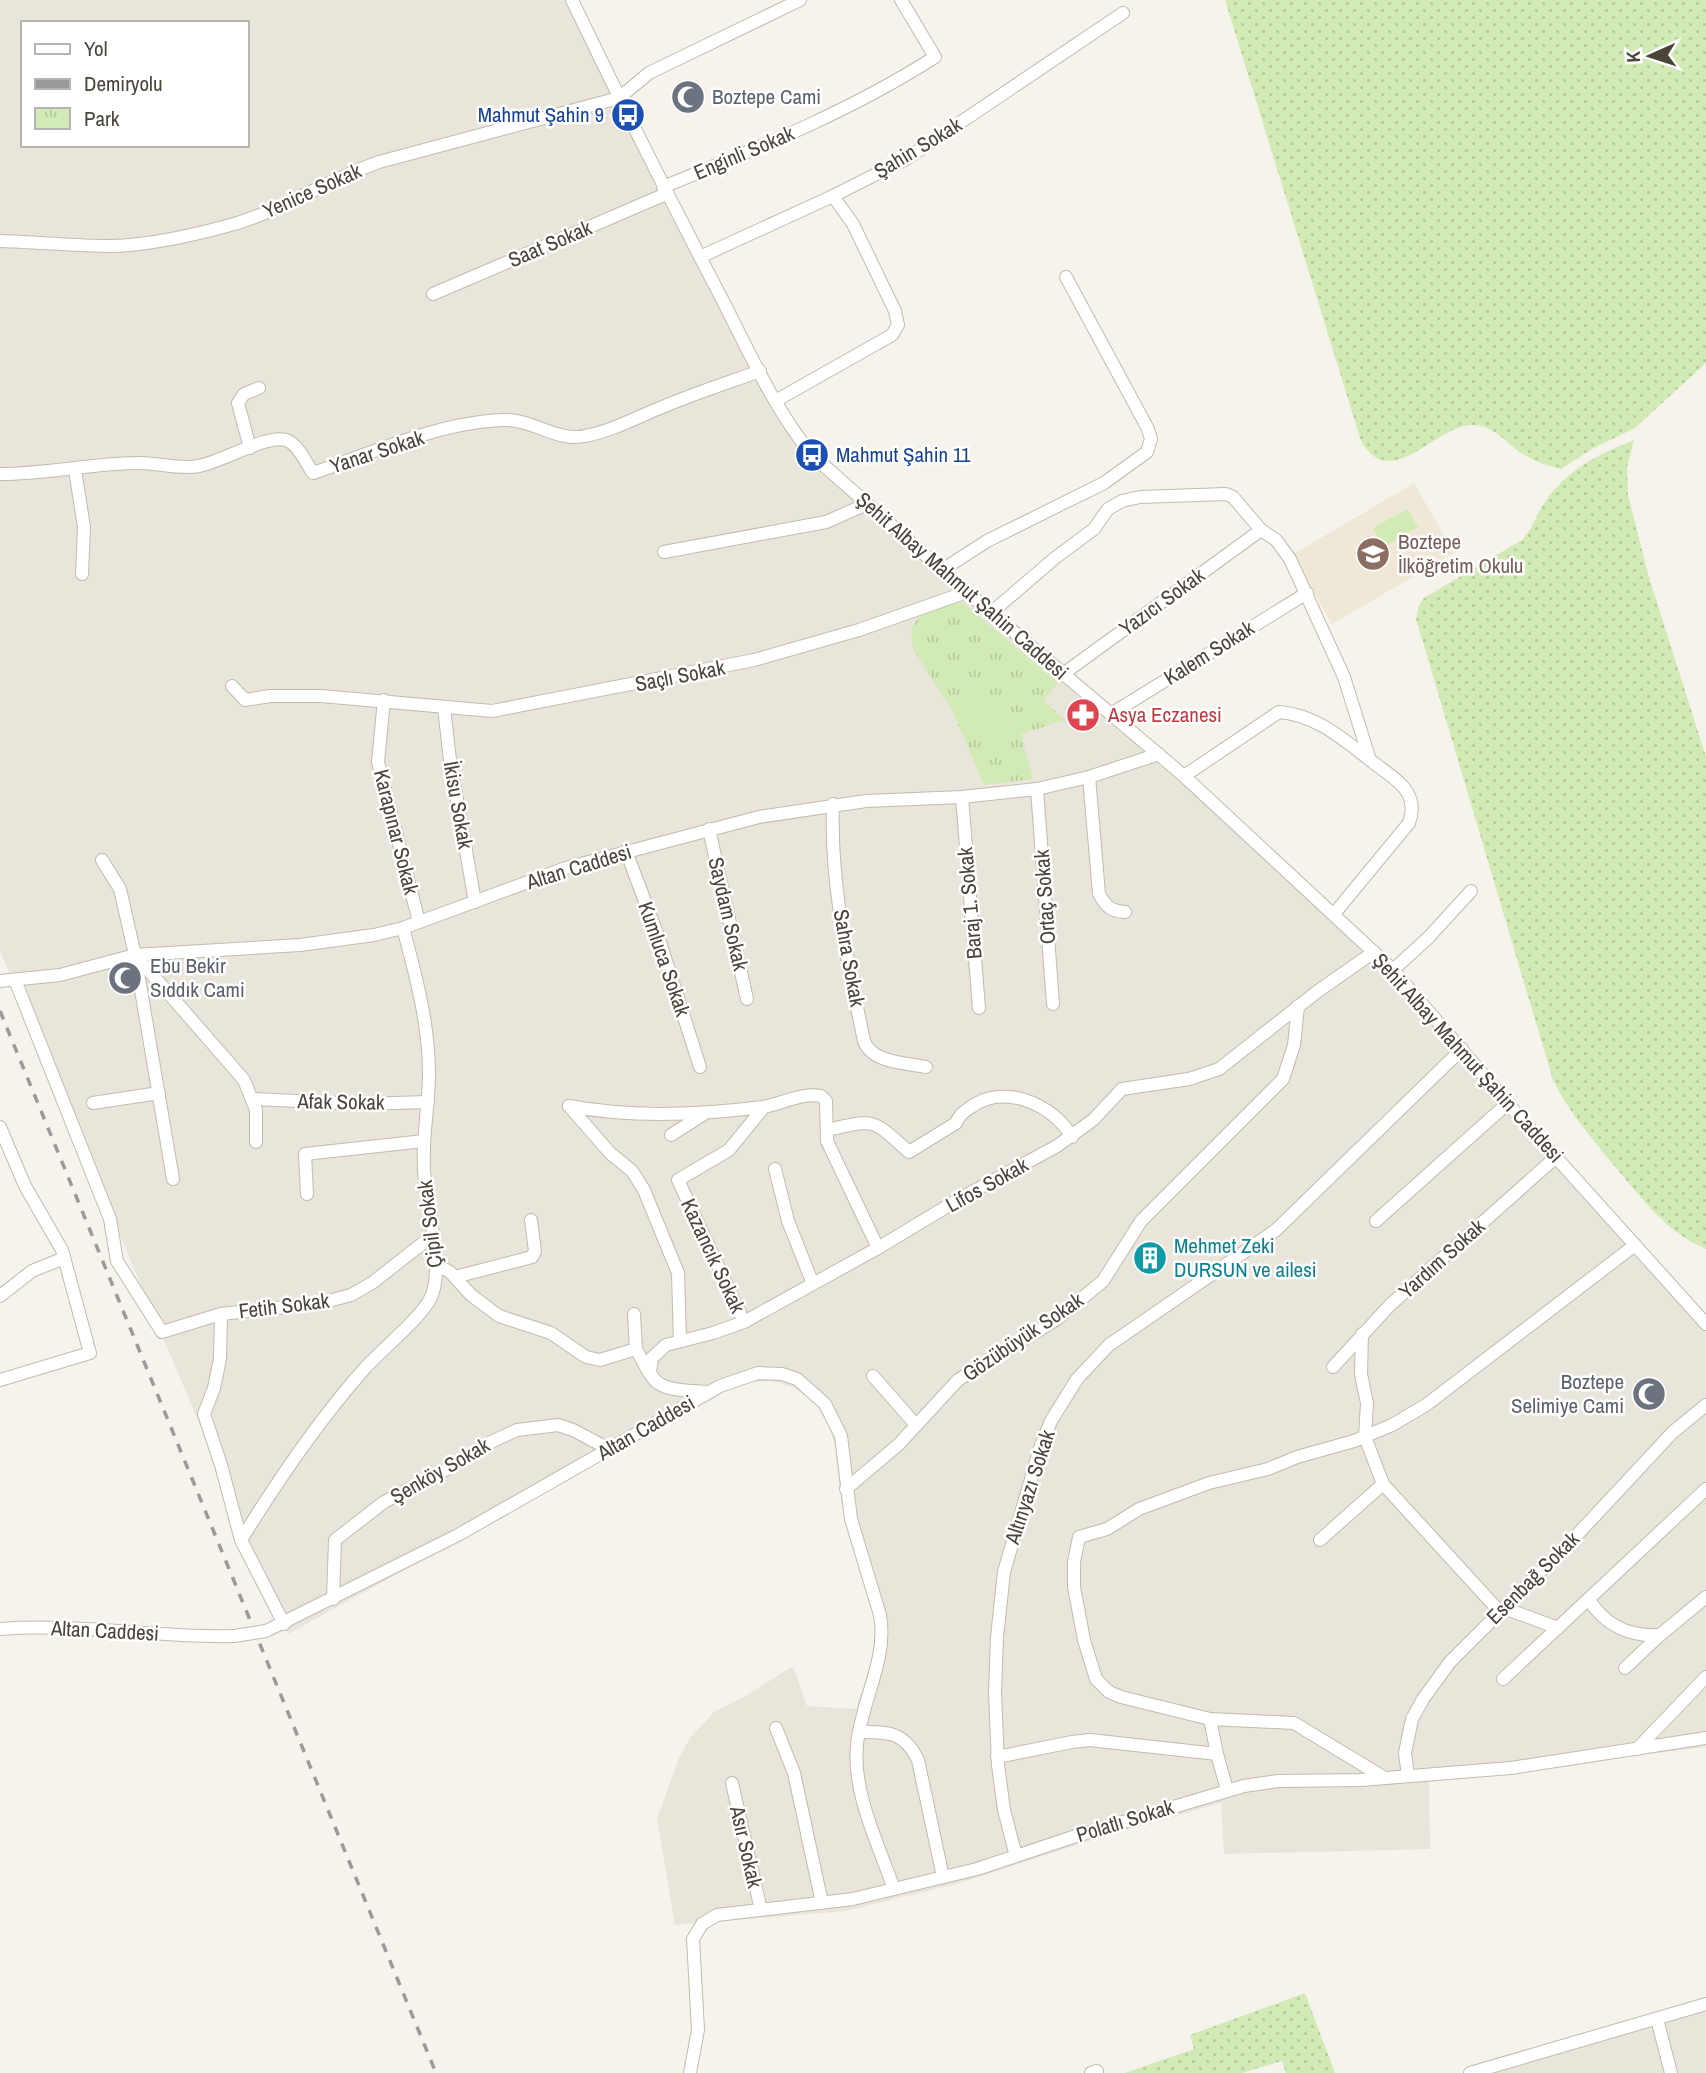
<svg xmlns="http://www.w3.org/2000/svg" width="1706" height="2073" font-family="'Archivo Narrow',sans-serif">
  <defs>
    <pattern id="grass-dots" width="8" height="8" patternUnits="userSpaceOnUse" patternTransform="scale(1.75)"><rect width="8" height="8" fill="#d2eab5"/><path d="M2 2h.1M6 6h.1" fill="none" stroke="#b6ca9c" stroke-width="1.8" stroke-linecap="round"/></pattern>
    <pattern id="park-tufts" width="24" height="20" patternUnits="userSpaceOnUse" patternTransform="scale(1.75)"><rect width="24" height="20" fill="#d2eab5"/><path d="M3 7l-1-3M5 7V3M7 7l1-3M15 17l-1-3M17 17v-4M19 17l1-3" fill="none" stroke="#b6ca9c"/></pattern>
  </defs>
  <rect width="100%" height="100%" fill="#f6f3ec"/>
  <g fill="#eae5da" fill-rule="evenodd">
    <path d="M0 0H565L667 209 776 411 812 457 922 561 1201 799 1375 955 1543 1153 1706 1331V1747L1429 1781 1430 1849 1224 1854 1221 1803 1099 1838 960 1883 846 1911 675 1925 657 1819 679 1758 690 1738 714 1712 747 1695 793 1666 807 1706 856 1709 874 1655 876 1626 872 1605 847 1528 841 1499 835 1446 829 1424 813 1401 793 1387 771 1381 753 1382 732 1388 699 1407 675 1416 574 1477 288 1634 0 951ZM23 23H247V145H23Z"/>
    <polygon points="1706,2004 1706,2073 1471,2073"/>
  </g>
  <polygon fill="#efe8d6" points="1414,483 1454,553 1332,624 1292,555"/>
  <g fill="url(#grass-dots)">
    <path d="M1225 0H1706V363L1635 428 1592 449 1561 469C1547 466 1534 461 1521 453 1503 440 1490 420 1464 426 1430 434 1389 490 1361 441Z"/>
    <path d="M1634 440 1627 467 1628 495 1648 574 1706 757V1249C1665 1232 1640 1196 1612 1163 1590 1136 1568 1111 1553 1080L1416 619 1419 605 1424 598 1522 540C1533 528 1536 515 1545 502 1565 471 1600 453 1634 440Z"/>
    <polygon points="1305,1993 1335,2073 1286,2073 1282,2061 1242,2073 1125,2073 1194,2049 1190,2035"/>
  </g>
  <polygon fill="url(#park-tufts)" points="957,601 963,603 1058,682 1044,701 1065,720 1021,734 1033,779 984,785 952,710 913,649 911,629 920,615"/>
  <g fill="#d2eab5">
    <polygon points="1407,509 1418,527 1384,547 1373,528"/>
    <polygon points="986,687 1004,728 976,739 959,699"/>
  </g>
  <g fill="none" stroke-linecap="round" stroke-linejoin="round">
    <g stroke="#c2bbae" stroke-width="14">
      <g id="minor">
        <path d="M572 0C620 100 670 200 722 299 748 350 775 410 812 455L967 592 1184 776 1393 970 1517 1114 1706 1324"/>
        <path d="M663 187C756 149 849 112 935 57L901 0"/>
        <path d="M0 241C37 242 75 246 112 246 150 245 190 236 227 226 280 212 327 180 379 162L619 98 649 73 800 0"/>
        <polyline points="700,257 833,196 906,159 1123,13"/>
        <polyline points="433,294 666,194"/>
        <polyline points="777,400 892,335 898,325 895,311 853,224 833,196"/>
        <polyline points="250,448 238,403 244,394 259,388"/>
        <polyline points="75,470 84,527 82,574"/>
        <path d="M0 474C45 474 90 464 135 463 157 462 177 470 199 466 222 462 267 434 286 440 298 444 306 463 313 473 372 453 440 422 503 420 533 419 557 442 585 436 612 431 635 418 660 408 693 394 727 383 760 371"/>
        <polyline points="664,552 826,522 867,504"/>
        <polyline points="942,570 987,541 1104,483 1147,452 1151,439 1148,429 1066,277"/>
        <polyline points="992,612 1055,558 1094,529 1108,509 1122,501 1140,497 1226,494 1233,497 1261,530 1276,540 1290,559 1344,677 1370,760"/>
        <polyline points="1063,674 1261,530"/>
        <polyline points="232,686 245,700 270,696 321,696 492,711 754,660 859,630 967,592"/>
        <polyline points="384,700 378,762 419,922"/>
        <polyline points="444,708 450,760 475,902"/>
        <polyline points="1111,714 1307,593"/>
        <path d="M1184 776 1279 712C1318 715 1345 741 1374 763 1385 772 1400 780 1407 792 1413 802 1413 812 1409 823L1334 914"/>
        <path d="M1089 777 1099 894C1106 907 1111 911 1125 912"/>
        <polyline points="1037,789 1053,1004"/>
        <polyline points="962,797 979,1008"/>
        <path d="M833 804C830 884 848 963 864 1041 872 1063 906 1063 926 1067"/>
        <polyline points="709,829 747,999"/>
        <polyline points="626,851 658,936 700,1067"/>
        <polyline points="102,860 120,889 135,955 173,1179"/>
        <polyline points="136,956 244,1080 256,1110 256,1142"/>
        <polyline points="1393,970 1428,938 1471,891"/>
        <polyline points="15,980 110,1219 117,1261 162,1332 221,1314 321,1303 351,1295 372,1283 432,1236"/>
        <polyline points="0,981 60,975 135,955 300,945 374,935 403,928 566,868 759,817 866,801 962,797 1037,789 1089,777 1159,754"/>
        <polyline points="253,1099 360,1104 428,1102"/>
        <polyline points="93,1103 159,1093"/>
        <path d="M569 1106C632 1118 699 1115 763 1107 781 1104 803 1092 821 1096L826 1101 827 1141 878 1248"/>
        <polyline points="569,1106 610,1153 632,1171 644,1190 678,1273 680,1341"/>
        <polyline points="0,1127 25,1186 62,1250 90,1353 0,1380"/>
        <path d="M827 1130C876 1119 871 1118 909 1152L956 1123C959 1115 964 1112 971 1107 1004 1083 1053 1104 1072 1137"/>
        <polyline points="671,1135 704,1114"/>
        <polyline points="775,1169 788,1221 813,1284"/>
        <polyline points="307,1194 305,1154 424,1141"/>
        <polyline points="1376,1221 1508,1103"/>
        <polyline points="435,1264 450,1272 471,1295 499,1316 551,1333 586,1357 600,1360 636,1349"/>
        <polyline points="455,1277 532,1257 535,1251 531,1220"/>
        <polyline points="0,1296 32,1271 64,1258"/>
        <polyline points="221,1314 220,1359 214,1388 204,1414 221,1465 241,1540 284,1624"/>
        <polyline points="634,1314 636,1349 649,1373"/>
        <polyline points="744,1322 678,1180 729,1150 764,1107"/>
        <polyline points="1362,1334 1361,1374 1367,1403 1365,1437 1383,1484 1500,1612"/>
        <polyline points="1333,1367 1390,1305 1556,1157"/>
        <polyline points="873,1376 916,1425"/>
        <path d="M709 1392C690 1390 656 1393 650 1372L652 1358 666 1345 713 1333 744 1322 878 1248 961 1198 1057 1146 1093 1120 1122 1089 1189 1079 1219 1069 1318 991 1374 952"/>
        <polyline points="846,1489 899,1444 958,1380 1057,1319 1103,1281 1141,1221 1283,1079 1294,1045 1298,1006"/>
        <path d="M241 1540C278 1480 318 1421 365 1368 382 1349 419 1320 430 1299 446 1271 425 1202 424 1169 422 1137 429 1105 429 1074 429 1024 416 976 403 928"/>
        <polyline points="1320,1540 1383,1484"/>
        <polyline points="333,1599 335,1540 384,1502 447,1469 493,1441 517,1430 558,1425 573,1430 609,1449"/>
        <path d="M1589 1600C1605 1625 1630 1637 1660 1635L1706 1597"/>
        <polyline points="1504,1608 1558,1628"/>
        <path d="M0 1629C78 1623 156 1638 234 1636"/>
        <path d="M266 1631 458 1535 720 1386 758 1373 782 1374 797 1379 825 1404 841 1436 851 1519 880 1615C888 1660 861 1701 857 1745 852 1792 879 1846 894 1889"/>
        <polyline points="1625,1668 1660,1635"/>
        <polyline points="1503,1679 1706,1489"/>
        <polyline points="1210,1719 1217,1754 1227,1790"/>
        <polyline points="776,1728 794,1773 822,1903"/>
        <path d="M859 1732C888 1732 904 1731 918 1760L943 1877"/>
        <polyline points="1637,1749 1706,1677"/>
        <polyline points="997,1757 1072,1742 1090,1740 1217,1754"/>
        <polyline points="1408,1776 1405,1753 1412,1719 1423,1699 1450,1662 1576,1536 1673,1432 1706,1405"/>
        <polyline points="1383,1777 1294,1723 1210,1719 1121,1697 1109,1692 1096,1679 1084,1640 1074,1587 1074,1562 1079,1537 1107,1529 1139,1509 1209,1483 1268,1469 1297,1457 1354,1441 1392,1425 1426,1405 1635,1245"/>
        <polyline points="732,1783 761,1910"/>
        <polyline points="1016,1856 1004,1810 998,1765 995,1692 997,1637 1004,1572 1040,1448 1051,1421 1077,1379 1109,1345 1276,1230 1462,1049"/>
        <polyline points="1657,2019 1671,2073"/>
        <polyline points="690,2073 698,2030 693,1939 702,1924 717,1915 853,1899 894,1889 977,1869 1076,1836 1244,1786 1278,1781 1361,1780 1511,1768 1706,1738"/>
        <polyline points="1091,2073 1097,2071"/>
        <polyline points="1470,2073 1706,2004"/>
      </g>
    </g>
    <use href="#minor" stroke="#fff" stroke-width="12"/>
    <polyline stroke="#9a9a9a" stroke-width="3.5" stroke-dasharray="9 9" stroke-linecap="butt" points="0,1011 436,2073"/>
    <g stroke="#c2bbae" stroke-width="14" stroke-linecap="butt">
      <polyline id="minor-bridge" points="234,1636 266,1631"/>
    </g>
    <use href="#minor-bridge" stroke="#fff" stroke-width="12"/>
  </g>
  <defs>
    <g id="mosque-disc" transform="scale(1.75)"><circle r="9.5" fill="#6b7280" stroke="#fff"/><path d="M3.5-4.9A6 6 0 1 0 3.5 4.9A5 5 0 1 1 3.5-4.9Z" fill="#fff"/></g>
    <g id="bus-disc" transform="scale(1.75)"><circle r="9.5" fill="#1a4fb4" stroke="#fff"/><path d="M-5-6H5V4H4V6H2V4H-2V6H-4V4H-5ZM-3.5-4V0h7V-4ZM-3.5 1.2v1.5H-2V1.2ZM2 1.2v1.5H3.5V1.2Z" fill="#fff"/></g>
    <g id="school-disc" transform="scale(1.75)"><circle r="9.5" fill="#8d6e63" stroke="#fff"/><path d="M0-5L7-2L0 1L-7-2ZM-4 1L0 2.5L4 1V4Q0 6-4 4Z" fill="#fff"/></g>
    <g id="pharmacy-disc" transform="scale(1.75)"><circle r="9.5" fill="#e0444e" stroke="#fff"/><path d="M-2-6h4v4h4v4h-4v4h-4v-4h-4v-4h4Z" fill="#fff"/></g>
    <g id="building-disc" transform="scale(1.75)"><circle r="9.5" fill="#0f9aa8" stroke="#fff"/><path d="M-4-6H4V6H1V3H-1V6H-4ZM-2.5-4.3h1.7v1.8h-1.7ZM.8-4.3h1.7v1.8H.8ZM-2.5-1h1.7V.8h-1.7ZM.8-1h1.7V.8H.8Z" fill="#fff"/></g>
  </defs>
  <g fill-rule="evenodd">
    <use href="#mosque-disc" x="688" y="97"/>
    <use href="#bus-disc" x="628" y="115"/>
    <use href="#bus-disc" x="812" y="455"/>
    <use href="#school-disc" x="1373" y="554"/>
    <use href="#pharmacy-disc" x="1083" y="715"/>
    <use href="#mosque-disc" x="125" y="978"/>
    <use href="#building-disc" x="1150" y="1258"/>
    <use href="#mosque-disc" x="1649" y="1394"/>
  </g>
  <g text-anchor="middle" stroke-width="5" stroke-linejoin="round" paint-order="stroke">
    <g font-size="21" fill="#5b616d" stroke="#fff" text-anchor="start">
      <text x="712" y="104">Boztepe Cami</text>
      <text x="150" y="973">Ebu Bekir<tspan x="150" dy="24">Sıddık Cami</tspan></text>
      <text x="1624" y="1389" text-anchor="end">Boztepe<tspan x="1624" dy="24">Selimiye Cami</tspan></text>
    </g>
    <g font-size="21" fill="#164399" stroke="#fff" text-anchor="end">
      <text x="604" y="122">Mahmut Şahin 9</text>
      <text x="836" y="462" text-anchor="start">Mahmut Şahin 11</text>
    </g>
    <g font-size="21" fill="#4b4439" stroke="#fff">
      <text transform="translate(918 148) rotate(-31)" y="7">Şahin Sokak</text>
      <text transform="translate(744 153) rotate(-23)" y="7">Enginli Sokak</text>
      <text transform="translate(312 191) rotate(-24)" y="7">Yenice Sokak</text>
      <text transform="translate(550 244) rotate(-23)" y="7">Saat Sokak</text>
      <text transform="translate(377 452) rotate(-18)" y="7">Yanar Sokak</text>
      <text transform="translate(962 586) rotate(41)" y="7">Şehit Albay Mahmut Şahin Caddesi</text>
      <text transform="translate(1162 602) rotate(-36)" y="7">Yazıcı Sokak</text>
      <text transform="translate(1209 653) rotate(-32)" y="7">Kalem Sokak</text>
      <text transform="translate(680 676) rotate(-11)" y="7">Saçlı Sokak</text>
      <text transform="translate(458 805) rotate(80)" y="7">İkisu Sokak</text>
      <text transform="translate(396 832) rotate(76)" y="7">Karapınar Sokak</text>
      <text transform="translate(579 867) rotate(-17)" y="7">Altan Caddesi</text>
      <text transform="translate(1045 897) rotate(-94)" y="7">Ortaç Sokak</text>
      <text transform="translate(970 903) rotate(-95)" y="7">Baraj 1. Sokak</text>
      <text transform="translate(728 914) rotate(77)" y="7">Saydam Sokak</text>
      <text transform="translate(849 958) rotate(80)" y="7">Sahra Sokak</text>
      <text transform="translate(664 959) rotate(71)" y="7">Kumluca Sokak</text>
      <text transform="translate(1468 1058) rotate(48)" y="7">Şehit Albay Mahmut Şahin Caddesi</text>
      <text transform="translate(341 1102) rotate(1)" y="7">Afak Sokak</text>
      <text transform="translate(987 1185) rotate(-29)" y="7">Lifos Sokak</text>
      <text transform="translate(430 1224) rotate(-97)" y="7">Çipil Sokak</text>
      <text transform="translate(713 1256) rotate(65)" y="7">Kazancık Sokak</text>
      <text transform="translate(1442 1259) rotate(-42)" y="7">Yardım Sokak</text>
      <text transform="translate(284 1306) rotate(-7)" y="7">Fetih Sokak</text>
      <text transform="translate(1023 1337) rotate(-34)" y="7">Gözübüyük Sokak</text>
      <text transform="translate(646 1428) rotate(-30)" y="7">Altan Caddesi</text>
      <text transform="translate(440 1471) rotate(-30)" y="7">Şenköy Sokak</text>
      <text transform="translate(1030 1487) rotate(-72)" y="7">Altınyazı Sokak</text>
      <text transform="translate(1533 1578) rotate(-45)" y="7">Esenbağ Sokak</text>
      <text transform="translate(105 1631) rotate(3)" y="7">Altan Caddesi</text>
      <text transform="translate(1125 1821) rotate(-17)" y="7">Polatlı Sokak</text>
      <text transform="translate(746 1847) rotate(77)" y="7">Asır Sokak</text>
    </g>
    <g font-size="21" fill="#785e54" stroke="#fff" text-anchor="start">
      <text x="1398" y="549">Boztepe<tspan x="1398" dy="24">İlköğretim Okulu</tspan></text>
    </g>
    <g font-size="21" fill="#be3a42" stroke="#fff" text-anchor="start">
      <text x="1108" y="722">Asya Eczanesi</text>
    </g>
    <g font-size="21" fill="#0d838f" stroke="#fff" text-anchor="start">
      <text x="1174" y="1253">Mehmet Zeki<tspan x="1174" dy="24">DURSUN ve ailesi</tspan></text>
    </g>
  </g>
  <rect x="21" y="21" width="228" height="126" fill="#ffffff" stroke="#b7b4b0" stroke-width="2"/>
  <rect x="35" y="44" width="35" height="10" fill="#ffffff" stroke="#b7b4b0" stroke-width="2"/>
  <text x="84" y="56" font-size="21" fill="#4b4439">Yol</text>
  <rect x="35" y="79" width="35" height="10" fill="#9a9a9a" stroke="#b7b4b0" stroke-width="2"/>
  <text x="84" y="91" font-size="21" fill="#4b4439">Demiryolu</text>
  <rect x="35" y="108" width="35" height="21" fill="url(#park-tufts)" stroke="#b7b4b0" stroke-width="2"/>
  <text x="84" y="126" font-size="21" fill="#4b4439">Park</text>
  <g transform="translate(1650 56) rotate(267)" stroke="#ffffff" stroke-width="5" paint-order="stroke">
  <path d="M0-5L12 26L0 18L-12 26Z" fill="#4b4439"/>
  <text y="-10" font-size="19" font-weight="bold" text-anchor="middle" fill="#4b4439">K</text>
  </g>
</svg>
